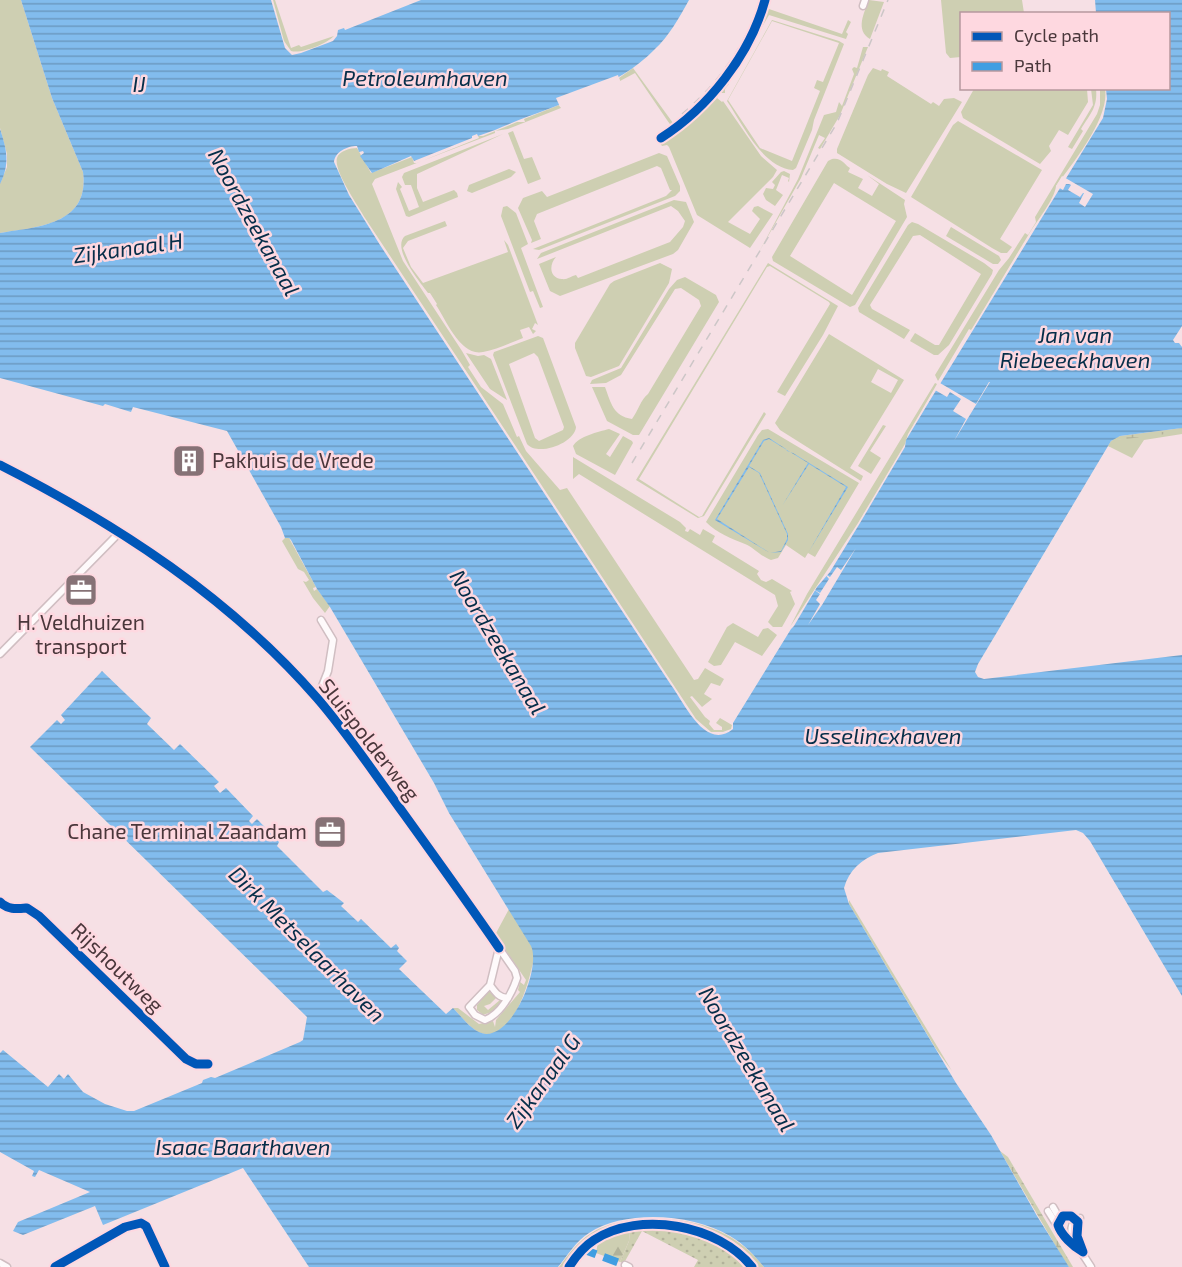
<svg xmlns="http://www.w3.org/2000/svg" width="1182" height="1267" font-family="'Exo 2',sans-serif">
  <defs>
    <pattern id="forest-firs" width="22" height="20" patternUnits="userSpaceOnUse" patternTransform="scale(1.5)"><rect width="22" height="20" fill="#cecfb2"/><path d="M5 1l3.5 6h-7zM16 11l3.5 6h-7z" fill="#b2b29a"/></pattern>
    <pattern id="wetland-marsh" width="20" height="14" patternUnits="userSpaceOnUse" patternTransform="scale(1.5)"><rect width="20" height="14" fill="#cecfb2"/><path d="M1 5h8M5 5V1M11 12h8M15 12V8" fill="none" stroke="#b2b29a"/></pattern>
    <pattern id="garden-dots" width="8" height="8" patternUnits="userSpaceOnUse" patternTransform="scale(1.5)"><rect width="8" height="8" fill="#cecfb2"/><path d="M2 2h.1M6 6h.1" fill="none" stroke="#b2b29a" stroke-width="1.8" stroke-linecap="round"/></pattern>
    <pattern id="water-rules" width="6" height="5" patternUnits="userSpaceOnUse" patternTransform="scale(1.5)"><rect width="6" height="5" fill="#82bced"/><path d="M0 2.5h6" fill="none" stroke="#6c9ac1"/></pattern>
  </defs>
  <rect width="100%" height="100%" fill="#f6e0e5"/>
  <g fill="#cecfb2" fill-rule="evenodd">
    <path d="M0 0H21L52 98 83 172C90 225 37 227 0 233V184L7 167V154L0 128Z"/>
    <path d="M273 0H275L291 48 299 45 301 47 334 36C326 44 302 54 291 51L284 41Z"/>
    <path d="M869 0 884 2 870 39C855 30 864 13 869 0Z"/>
    <polygon points="941,0 1022,0 1024,13 962,14 961,57 950,58 946,53"/>
    <polygon points="769,9 842,34 848,20 851,22 846,32 848,34 846,39 769,15 731,80 730,75 751,43 766,10"/>
    <path d="M772 20 839 41 844 44 814 120 812 130 796 168 793 170C762 167 743 125 727 101ZM772 21 839 43 823 82 817 80 814 88 820 91 792 161 760 148 728 100Z"/>
    <polygon points="863,47 868,47 840,115 820,149 818,148 825,138 819,135 801,178 759,252 798,179 824,115 836,112 839,102 842,106 854,74 852,69 854,67 857,68"/>
    <polygon points="633,68 673,123 672,127 659,135 672,127 667,120 635,73 620,81 619,78"/>
    <polygon points="873,68 881,71 882,69 889,72 887,76 931,104 933,102 939,106 944,99 954,98 962,102 906,193 887,184 837,153 837,149 868,75"/>
    <polygon points="724,83 729,84 725,89 725,93 719,93 717,98 722,102 723,101 761,156 777,170 773,177 728,222 750,234 760,219 752,211 754,207 758,206 773,214 750,248 697,215 669,147 667,145 662,146 660,143 694,117"/>
    <polygon points="974,89 1087,89 1088,102 1068,135 1059,130 1049,146 1051,151 1040,164 963,118 961,112"/>
    <path d="M1091 89H1096C1098 107 1090 114 1081 129L1083 131 1072 149 1068 147 1093 105Z"/>
    <path d="M1100 89H1105C1110 117 1073 163 1056 186 1055 199 1036 222 1029 234 1010 265 992 296 973 327L971 330 969 329 938 381 935 375 999 270 1009 258 1025 233 1028 235 1036 222 1035 217 1097 114 1100 105Z"/>
    <path d="M559 105 561 108 508 129 495 131V133L375 179 372 184 403 261 462 351 470 365 468 367 481 387 503 404 517 437 519 436 526 451 560 490 567 488 694 680 698 679 705 668 724 679 720 686 711 683 704 694 712 699 702 707 692 696 690 697 705 717 710 721 709 724 714 730H722V727L716 723 720 718 732 725 731 729 723 732H711L696 719 365 218C359 207 333 170 337 158 339 151 350 148 357 148L371 173 412 157 414 163H417L479 138 478 136H483L517 122H525L524 119Z"/>
    <polygon points="958,121 1042,170 1000,239 1012,247 1007,253 1001,253 992,248 911,197 953,125"/>
    <polygon points="513,131 524,159 532,157 541,179 528,184 508,133"/>
    <polygon points="503,134 417,174 417,188 423,202 454,190 457,193 458,197 409,217 406,216 396,189 398,182 402,187 400,189 409,211 419,207 411,185 405,185 402,177 404,173"/>
    <polygon points="659,153 667,156 680,186 680,191 675,196 539,250 533,249 666,196 672,190 670,190 661,168 657,166 537,214 534,221 541,239 531,243 532,240 518,208 523,198 542,191 547,197"/>
    <path d="M832 159C841 157 844 164 850 168L848 172 863 179 858 188 872 196 879 184 867 175 905 200 904 204 907 217 855 305 850 307 773 261 772 257 828 161ZM834 183 896 221 852 295 790 256Z"/>
    <polygon points="509,169 516,172 511,177 472,193 467,191 469,185"/>
    <polygon points="784,171 790,174 789,182 788,181 789,178 782,175 776,190 783,195 775,206 766,200 763,194 766,188 773,189 775,185 772,182 781,172"/>
    <path d="M674 200 686 202 694 222 678 250 673 254 560 296 550 291 539 264 556 257C549 264 549 278 562 279 567 280 571 276 576 275L578 278 670 242 683 227 685 221 678 211 671 206 537 259 541 253Z"/>
    <polygon points="507,206 516,213 528,244 521,248 543,307 540,308 533,291 530,292 501,216 503,207"/>
    <path d="M445 221 447 226 408 241 403 248 411 267 423 283 508 252 504 240 508 245 538 325 535 323 532 329 536 331 533 334 529 327 520 330 523 338C510 343 496 350 483 352 461 357 446 320 436 305L437 304 430 293H428C420 282 391 248 405 236Z"/>
    <polygon points="912,222 918,224 984,263 993,270 992,274 949,345 938,355 934,355 910,341 915,333 935,345 939,345 981,274 920,235 913,236 870,305 872,309 910,330 904,339 859,312 858,308 908,225"/>
    <polygon points="951,227 999,256 1001,260 998,264 993,264 946,236"/>
    <polygon points="660,263 672,269 669,283 619,366 591,377 586,376 575,348 575,343 610,284 614,281"/>
    <polygon points="768,263 838,306 823,335 785,396 777,392 830,304 829,302 770,266 767,267 639,479 699,517 702,516 764,412 766,414 704,516 698,518 636,480"/>
    <path d="M685 277 716 295 719 302 639 435H633L607 421 592 387H605C611 403 613 416 632 419 638 411 641 399 648 394L701 306 699 300 681 288 675 289 621 375 606 383 590 384 592 380 621 368 669 289 677 280Z"/>
    <path d="M829 334 904 380 850 468 863 476 861 481 780 430 775 423ZM878 369 898 380 891 393 871 382Z"/>
    <path d="M538 336 543 338 576 427C575 443 538 457 527 444L493 355 494 352ZM534 353 538 357 564 427 563 430 539 441 535 438 509 364Z"/>
    <polygon points="466,353 478,356 484,355 491,359 507,400 490,389"/>
    <polygon points="935,383 937,384 908,434 905,444 858,523 790,627 807,594"/>
    <polygon points="883,425 886,426 870,451 881,458 871,474 858,466"/>
    <polygon points="1182,428 1182,434 1144,440 1132,458 1108,446 1111,441"/>
    <path d="M609 429 620 434 606 454 610 457 623 436 632 441 633 443 615 475 576 454 573 446C579 436 598 432 609 429Z"/>
    <path d="M768 429 859 483 815 557 808 553 805 558 786 545 778 558 771 560C760 556 753 547 745 544 732 539 717 533 706 522L758 435 762 430Z"/>
    <polygon points="573,457 680,522 686,528 685,531 688,532 690,529 700,535 703,529 715,536 712,542 759,571 757,574 761,580 766,582 772,579 792,591 790,592 795,604 782,627 773,627 768,622 778,606 775,595 579,474 573,479"/>
    <polygon points="285,538 289,538 316,587 313,588 314,591 317,589 330,606 325,613 313,598 303,581 306,582 309,580 304,572 298,569 282,541"/>
    <polygon points="733,623 758,637 763,629 768,628 777,635 762,656 735,642 721,665 714,666 708,662 727,627"/>
    <polygon points="849,900 952,1071 936,1049 849,904"/>
    <path d="M509 909C516 921 532 941 534 953 535 959 532 966 531 971 526 991 512 1037 485 1034 472 1032 462 1017 453 1008H458L479 1024 493 1021 495 1027 496 1020 520 992 518 990 520 982 524 985 526 980 495 935Z"/>
    <polygon points="489,991 496,998 490,1004 484,1006 488,1010 500,1000 504,999 494,1011 483,1015 477,1010 477,1005"/>
    <path d="M645 1218C692 1218 734 1228 764 1267H753L735 1247 714 1235 703 1230 659 1224 599 1235 567 1267H559C586 1230 599 1224 645 1218Z"/>
  </g>
  <polygon fill="url(#forest-firs)" points="630,1231 629,1241 620,1262 596,1253 598,1242"/>
  <g fill="url(#wetland-marsh)">
    <polygon points="1182,428 1182,432 1118,440 1110,447 1108,446 1114,438 1120,436"/>
    <polygon points="1000,1151 1008,1157 1073,1267 1069,1267 1065,1262"/>
  </g>
  <path fill="url(#garden-dots)" d="M651 1229C691 1231 717 1236 747 1264L742 1267H694L698 1260 642 1231 624 1263 620 1262 629 1241 630 1231Z"/>
  <g fill="url(#water-rules)" fill-rule="evenodd">
    <path d="M21 0H271L285 48 292 55 301 53 333 41 337 36 338 30 344 28 345 30 421 0H689C679 18 669 36 655 49 613 92 549 106 495 130L478 136 477 134 472 136V138L414 161 411 156 372 173 360 156 364 153 363 151 359 152 357 146C347 146 335 152 334 162L349 195 380 245 671 685C684 702 705 752 733 729V723L791 629 794 626 817 587 830 572 860 523 905 447 906 440 932 397 1103 118 1107 99 1106 89 1168 88V14L1096 13 1095 0H1182V326L1173 340 1175 343H1179L1182 347V428L1120 436 1111 441 978 664 975 672 978 677 984 679 1182 655V996L1090 841 1083 833 1076 830 878 853C862 859 849 870 844 888L849 904 956 1083 991 1135 1037 1216 1069 1267H764C754 1255 744 1244 730 1236 693 1214 626 1209 589 1233 576 1241 568 1255 558 1267H309L243 1168 103 1225 95 1206 23 1235 13 1231 18 1222 90 1192 39 1170 35 1177 32 1176 34 1171 0 1152V1053L3 1050 48 1087 59 1074 64 1079 68 1074 83 1092 105 1104 127 1111H134L202 1083 203 1080 211 1077 215 1078 300 1042 303 1040 307 1017 30 747 57 720 61 724 65 720 61 715 102 671 151 718 147 724 174 750 180 744 219 782 214 786 220 793 226 788 253 816 249 821 252 824 257 819 279 842 277 846 323 892 327 890 344 903 341 906 358 922 361 919 391 948 396 944 399 948 397 951 407 961 399 969 446 1014 453 1008C462 1017 473 1033 486 1034 514 1035 541 967 531 946L449 813 434 783 330 607 317 589 291 540 289 538H285L281 527 227 431 133 407 131 412 105 404 103 406 0 378V233C37 227 90 225 83 172L52 98Z"/>
    <path d="M0 129C7 150 10 164 0 184Z"/>
    <path d="M769 438 786 449 787 451 793 453 848 487 808 553 846 487 809 464 782 506 808 463 769 439 764 441 749 466 760 473 788 534V540L781 552 770 553 715 520 763 440ZM749 467 759 473 787 534V539L781 551 770 553 717 519Z"/>
  </g>
  <g fill="#f6e0e5">
    <polygon points="618,75 620,81 560,107 556,98"/>
    <polygon points="1062,176 1093,194 1085,207 1079,203 1084,193 1083,193 1080,197 1068,190 1071,185 1069,184 1066,184 1063,190 1056,186"/>
    <polygon points="989,382 990,382 954,441 966,419 953,411 961,399 950,392 947,397 935,390 940,383 976,404"/>
    <polygon points="856,548 822,605 808,625 820,604 816,600 820,594 813,589 820,593 829,579 825,574 830,577 837,567 841,570"/>
  </g>
  <g fill="none" stroke-linecap="round" stroke-linejoin="round">
    <g stroke="#d0bec2" stroke-width="9">
      <g id="minor">
        <polyline points="863,6 865,0"/>
        <path d="M661 138C708 108 750 55 765 0"/>
        <path d="M0 465C118 525 230 598 317 698 344 729 367 763 391 796 427 846 464 897 499 948"/>
        <polyline points="0,654 120,532"/>
        <polyline points="317,699 328,671 333,640 321,620"/>
        <path d="M0 902C8 910 16 909 27 908L39 916 186 1059 196 1064H208"/>
        <path d="M490 985 469 1007 475 1015 485 1020C501 1014 512 993 517 978L515 971 499 948 490 985C495 992 499 998 508 998"/>
        <polyline points="1053,1207 1057,1214 1062,1217"/>
        <polyline points="1048,1211 1058,1227"/>
        <path d="M1063 1216H1071L1078 1222 1077 1236 1083 1252C1073 1246 1061 1235 1058 1225Z"/>
        <path d="M1075 1241C1070 1232 1069 1223 1080 1218"/>
        <polyline points="1080,1250 1091,1267"/>
        <polyline points="0,1263 7,1267"/>
        <polyline points="625,1265 629,1267"/>
        <polyline points="55,1267 125,1227 141,1223 146,1226 165,1267"/>
        <path d="M569 1267C576 1256 583 1247 594 1240 640 1210 719 1225 752 1267"/>
      </g>
    </g>
    <use href="#minor" stroke="#fefafb" stroke-width="6"/>
    <g stroke="#ccc6c7" stroke-width="1.5" stroke-dasharray="8 8" stroke-linecap="butt">
      <path d="M682 114C717 85 747 44 760 0"/>
      <polyline points="632,463 837,123 888,0"/>
    </g>
    <polyline stroke="#409ee2" stroke-width="8" stroke-dasharray="15 8" stroke-linecap="butt" points="582,1249 625,1265"/>
    <g stroke="#fed8e0" stroke-width="13">
      <g id="cycleway">
        <path d="M661 138C708 108 750 55 765 0"/>
        <path d="M0 465C118 525 230 598 317 698 344 729 367 763 391 796 427 846 464 897 499 948"/>
        <path d="M0 902C8 910 16 909 27 908L39 916 186 1059 196 1064H208"/>
        <path d="M1063 1216H1071L1078 1222 1077 1236 1083 1252C1073 1246 1061 1235 1058 1225Z"/>
        <polyline points="55,1267 125,1227 141,1223 146,1226 165,1267"/>
        <path d="M569 1267C576 1256 583 1247 594 1240 640 1210 719 1225 752 1267"/>
      </g>
    </g>
    <use href="#cycleway" stroke="#0057b8" stroke-width="9"/>
  </g>
  <defs>
    <g id="building-square" transform="scale(1.725)"><rect x="-9" y="-9" width="18" height="18" rx="4" fill="#867276" stroke="#fed8e0"/><path d="M-4-6H4V6H1V3H-1V6H-4ZM-2.5-4.3h1.7v1.8h-1.7ZM.8-4.3h1.7v1.8H.8ZM-2.5-1h1.7V.8h-1.7ZM.8-1h1.7V.8H.8Z" fill="#fff"/></g>
    <g id="office-square" transform="scale(1.725)"><rect x="-9" y="-9" width="18" height="18" rx="4" fill="#867276" stroke="#fed8e0"/><path d="M-6-3h4V-5.5h4V-3h4V5H-6ZM-1-4.5V-3h2v-1.5ZM-6 0V1H6V0Z" fill="#fff"/></g>
  </defs>
  <g fill-rule="evenodd">
    <use href="#building-square" x="189" y="461"/>
    <use href="#office-square" x="81" y="590"/>
    <use href="#office-square" x="330" y="832"/>
  </g>
  <g text-anchor="middle" stroke-width="5" stroke-linejoin="round" paint-order="stroke">
    <g font-size="21" fill="#4a373b" stroke="#fed8e0" text-anchor="start">
      <text x="212" y="468">Pakhuis de Vrede</text>
      <text x="81" y="630" text-anchor="middle">H. Veldhuizen<tspan x="81" dy="24">transport</tspan></text>
      <text x="307" y="839" text-anchor="end">Chane Terminal Zaandam</text>
    </g>
    <g font-size="21" fill="#4a373b" stroke="#fed8e0">
      <text transform="translate(369 740) rotate(52)" y="7">Sluispolderweg</text>
      <text transform="translate(117 968) rotate(44)" y="7">Rijshoutweg</text>
    </g>
    <g font-size="22" font-style="italic" fill="#062e49" stroke="#fed8e0">
      <text x="425" y="86">Petroleumhaven</text>
      <text x="139" y="92">IJ</text>
      <text transform="translate(254 222) rotate(61)" y="8">Noordzeekanaal</text>
      <text transform="translate(128 248) rotate(-8)" y="8">Zijkanaal H</text>
      <text x="1075" y="343">Jan van<tspan x="1075" dy="25">Riebeeckhaven</tspan></text>
      <text transform="translate(498 642) rotate(59)" y="8">Noordzeekanaal</text>
      <text x="883" y="744">Usselincxhaven</text>
      <text transform="translate(307 944) rotate(45)" y="8">Dirk Metselaarhaven</text>
      <text transform="translate(747 1059) rotate(59)" y="8">Noordzeekanaal</text>
      <text transform="translate(543 1081) rotate(-54)" y="8">Zijkanaal G</text>
      <text x="243" y="1155">Isaac Baarthaven</text>
    </g>
  </g>
  <rect x="960" y="12" width="210" height="78" fill="#fed8e0" stroke="#b6989e" stroke-width="1.5"/>
  <rect x="972" y="32" width="30" height="9" fill="#0057b8" stroke="#b6989e" stroke-width="1.5"/>
  <text x="1014" y="42" font-size="18" fill="#4a373b">Cycle path</text>
  <rect x="972" y="62" width="30" height="9" fill="#409ee2" stroke="#b6989e" stroke-width="1.5"/>
  <text x="1014" y="72" font-size="18" fill="#4a373b">Path</text>
</svg>
